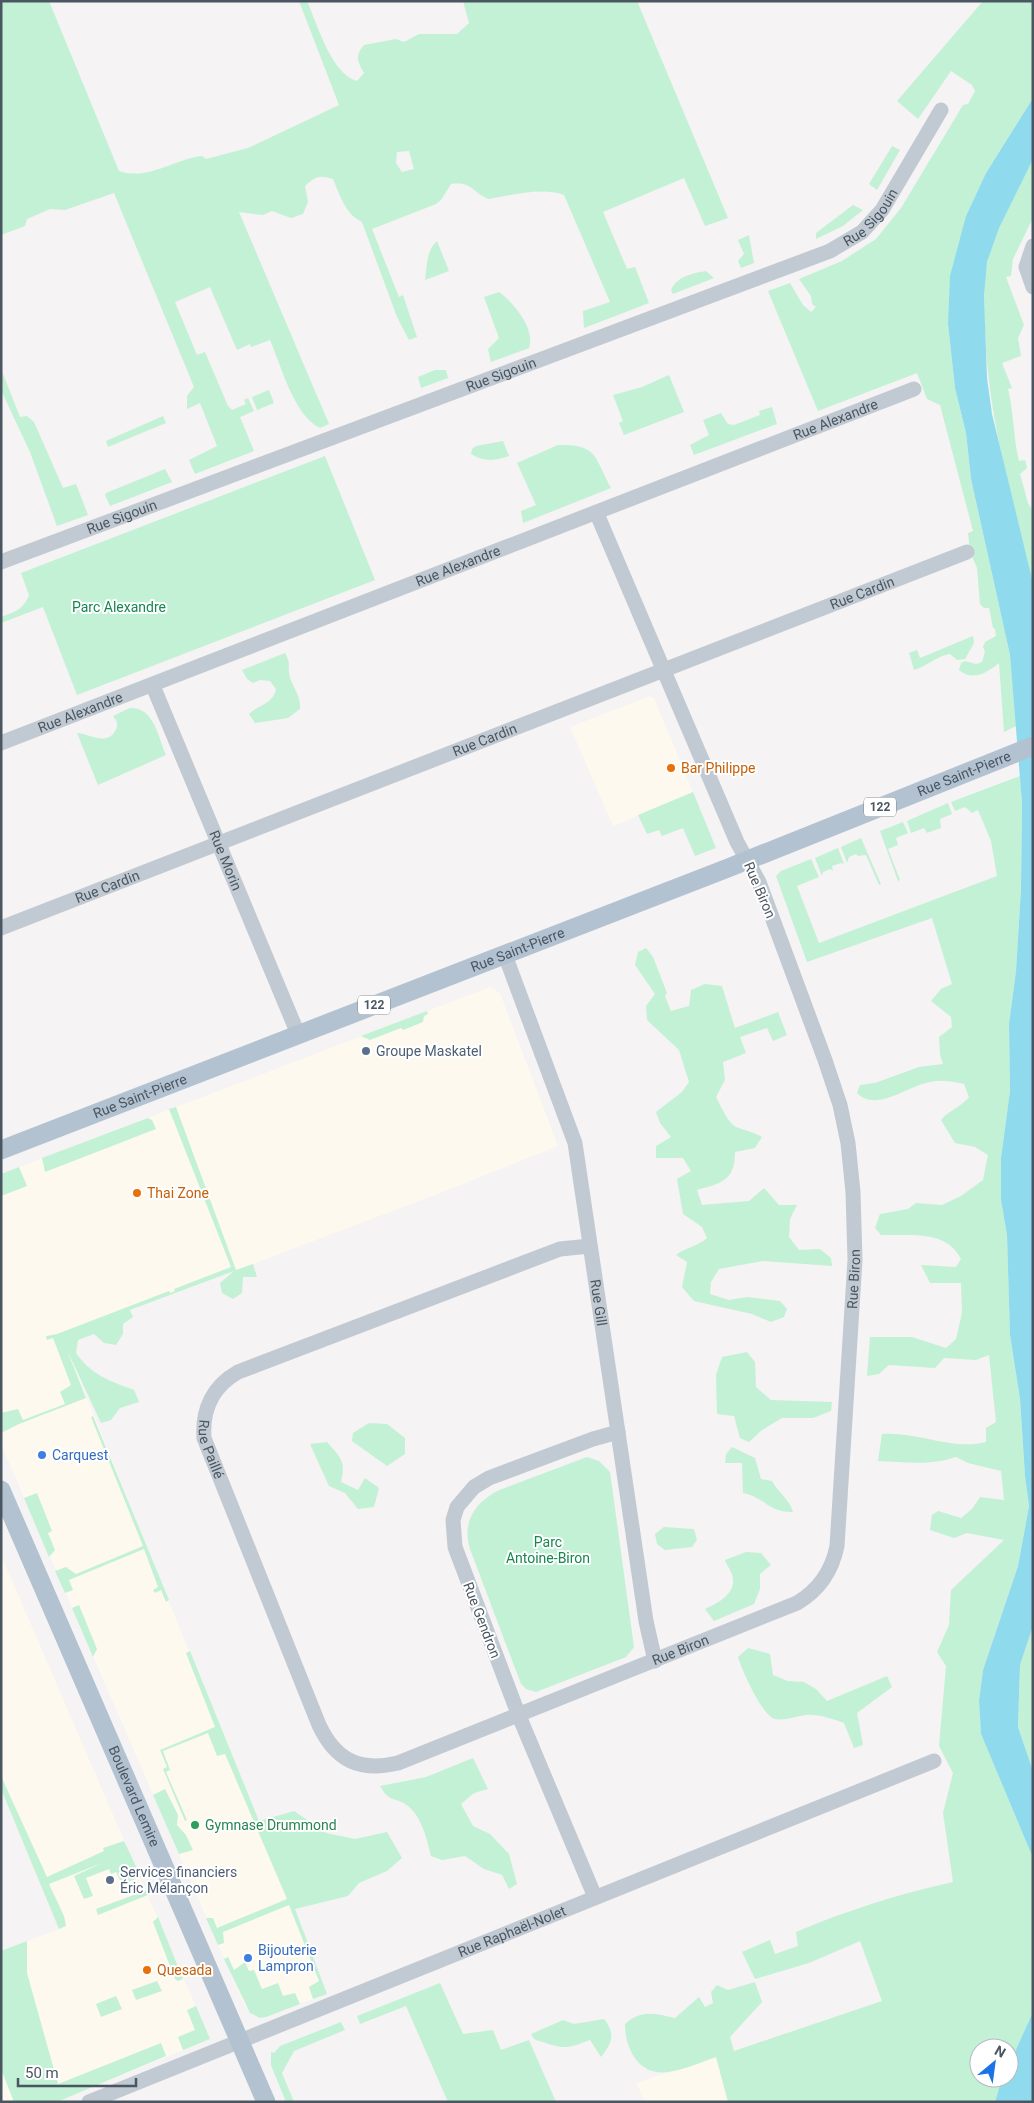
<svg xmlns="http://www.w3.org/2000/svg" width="1034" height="2103" font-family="Roboto,sans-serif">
  <rect width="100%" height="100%" fill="#f5f3f3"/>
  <g fill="#fdf9ef">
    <polygon points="650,696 654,698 693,792 613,826 570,727"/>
    <polygon points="490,987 500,993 558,1146 443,1192 62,1336 327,1994 260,2018 250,2013 243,2002 1,1444 1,1174"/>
    <polygon points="1,1555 210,2039 57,2102 1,2102 1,1951 59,1929 1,1789"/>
    <polygon points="716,2057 728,2102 645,2102 636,2083"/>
  </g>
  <g fill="#c3f1d5" fill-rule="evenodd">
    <path d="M1 1H49L119 171C148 181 174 159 202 156L206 159 248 148 339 105 299 1H307C317 24 332 75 357 81L364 73C357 61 355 55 364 45L396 39 404 42 419 34H457L469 23 463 1H637L728 218 705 226 684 178 603 212 627 269 635 267 649 303 584 328 583 311 610 302 564 195C542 187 512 195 489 199 472 193 473 181 451 184L441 200 436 204 372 229 399 297 403 295 417 337 409 340 397 317 362 222C345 214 340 195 333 179 319 175 316 176 305 186L308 202 303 214 291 218 272 211 263 215 239 212 329 424 320 428C294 416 281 365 270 340L251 347 250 344 237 350 210 287 175 302 197 355 205 352 228 406 232 410 246 404 244 400 248 398 254 411 240 417 254 451 195 474 189 460 217 446 200 403 187 409V396L194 387 114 193 65 210 50 209 27 219 25 226 1 235ZM409 151 414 169 402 172 396 163 397 152Z"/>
    <path d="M983 1H1033V98L986 173 966 216 948 324 955 388 966 433 971 479 1010 655 1016 726 1004 732 999 663C988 672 973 682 959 670L961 663 965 661 976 664 982 662 985 652 983 647 985 642 996 636 995 629 993 628 989 608H984L980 604 977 568 970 552 968 533 973 531 940 405 927 399 917 373 818 411 768 291 790 283 803 305 811 312 816 307 812 304 811 296 799 279 842 261 876 239 901 208 963 105 968 104 975 91 972 85 951 71 918 119 897 101Z"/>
    <polygon points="892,146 900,150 877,190 869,184"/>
    <path d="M1033 159V218L1013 259 1011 276 1006 277 1024 325 1018 338 1021 356 1002 363 1012 388 1008 389C1014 413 1013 437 1019 461L1025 460 1027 468 1020 474 1028 503 1033 511V583C1012 498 987 415 985 327 984 306 983 284 987 263 993 232 1018 187 1033 159Z"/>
    <polygon points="853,205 863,210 843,226 816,239 816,233"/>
    <polygon points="749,235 754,263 741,268 738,261 744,254 738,240"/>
    <path d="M437 241 449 271 425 280C427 266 426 251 437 241Z"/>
    <path d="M706 271 714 278 673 294 671 290C677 276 694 273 706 271Z"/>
    <path d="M499 292C513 302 536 329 529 348L491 362 488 349 499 338 484 297Z"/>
    <polygon points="1,369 20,417 27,416 34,422 63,488 76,484 88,515 57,526 30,452 1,390"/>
    <polygon points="435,370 446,370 448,378 421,388 418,377"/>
    <polygon points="669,375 684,412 624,435 619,423 623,421 613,395 642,387"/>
    <polygon points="269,390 274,403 257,410 252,397"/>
    <polygon points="772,407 777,424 694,455 690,445 709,435 703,420 721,413 728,424 734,425 760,415 759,411"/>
    <polygon points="163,416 166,423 108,447 106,441"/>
    <path d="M503 441 509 456C496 461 484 462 471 454L472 449 476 446Z"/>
    <path d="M558 445C598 444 594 457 611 488L523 523 521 511 536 505 517 463Z"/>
    <path d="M325 456 375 580 77 695 43 607 1 623V617C15 612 24 609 29 595L21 573Z"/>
    <polygon points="165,469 172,482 110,506 105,495 106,493"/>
    <path d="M973 636 974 643 965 659 957 660 950 654C936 656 928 666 914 670L909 653 917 650 920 658Z"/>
    <path d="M285 653C291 665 288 662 289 673 291 686 301 694 300 709L288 718 255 723 249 714C260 704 273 704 276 689L270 681 260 680 253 683 247 679 242 670Z"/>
    <path d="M130 708C154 707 158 737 166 755L98 785 77 733C90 734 107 746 115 731 119 725 117 721 113 716Z"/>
    <path d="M1020 776 1022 803 1021 889 1016 971 1009 1024 1010 1091 1001 1158V1200L1007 1235 1010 1335 1020 1399 1025 1476 1029 1506 1018 1566 983 1670 979 1701 981 1734 1033 1858V2012L1009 2065V2048H979V2078H1002L995 2102H728L716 2057C701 2062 684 2070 668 2072 638 2076 625 2048 625 2024 642 2009 655 2014 675 2018L699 1997 705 2007 713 2003 711 1992 717 1985 728 1990 755 1982 762 2002 730 2037 734 2051 882 2001 860 1941 809 1963 755 1979 742 1952 770 1940 775 1954 798 1946 796 1932C848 1910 899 1894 953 1882L943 1813 953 1773 939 1746 946 1666 937 1652 949 1625 951 1590 1004 1540 967 1533 954 1538 930 1530 932 1515 938 1511 961 1518 972 1509 980 1497 1004 1500 1001 1471 968 1463 956 1457C930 1466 905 1462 878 1461L882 1434C916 1431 953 1451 986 1442V1428L996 1422 989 1355 976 1360 944 1358 935 1368 889 1365 879 1374 867 1376 870 1337H912L946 1348 956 1339 962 1313 961 1283H930L921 1265 956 1267 961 1259C946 1229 910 1236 881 1235L875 1228 880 1214 908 1209 916 1203 942 1205 961 1196 983 1180 988 1155 975 1147 955 1143 941 1120C949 1110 960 1108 969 1097L964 1084C951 1081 939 1079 926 1083 905 1088 875 1112 857 1093L860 1085 875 1083 919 1067 943 1064 940 1055 939 1037 952 1027 951 1017 931 1001 941 989 952 984 932 918 807 962 776 876 781 871 811 859 819 877 797 886 819 943 997 876 991 841 978 810 972 813 965 807 955 811 951 802Z"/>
    <polygon points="693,792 716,848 695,856 683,828 662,836 659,830 647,834 638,815"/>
    <polygon points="948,803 952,814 940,819 941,828 927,833 924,828 911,833 907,821"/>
    <polygon points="903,822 908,833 896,838 898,845 888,849 900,880 898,881 880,831"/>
    <polygon points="861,838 881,884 879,885 866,855 858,856 856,854 849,857 847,863 841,847"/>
    <polygon points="838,848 844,864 841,863 832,866 833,871 830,869 823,872 822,876 815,858"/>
    <path d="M646 948 653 957 667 993 665 996 671 1011 689 1006 691 990 705 984 722 986 735 1028 778 1012 787 1035 773 1041 767 1028 740 1037 746 1053 723 1062 725 1080 716 1097C721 1106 727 1122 736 1127 746 1131 754 1132 762 1137L755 1148 735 1152C735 1181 721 1183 697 1190L702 1205 749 1201 764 1188 779 1205H797L790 1219 789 1237 799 1250 820 1249 831 1258 832 1266 763 1261 719 1269 711 1282 710 1294 729 1300 747 1297 780 1301 787 1309 784 1317 771 1322 752 1314 694 1301 682 1287 687 1262 676 1255C686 1247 697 1247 707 1238L702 1227 683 1214 677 1179 691 1171 683 1158H656V1146L671 1137 660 1123 656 1112 682 1092 689 1082 679 1050 647 1020 646 1006 655 994 635 965 638 952Z"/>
    <polygon points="427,1011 428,1014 424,1016 423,1022 403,1030 401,1028 370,1040 361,1036"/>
    <path d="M176 1107 236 1270 253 1264 257 1277H243L242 1293 233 1299 222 1293 220 1283 234 1271 130 1310 133 1317 123 1324V1334L116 1345 104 1343 94 1334 78 1340 76 1353C91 1375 110 1381 134 1390L139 1402 120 1408 111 1420 101 1423 67 1350 86 1398 19 1424 1 1433V1413L18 1409 23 1420 65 1404 60 1392 71 1385 53 1338 47 1340 46 1336 57 1334 169 1291 170 1293 175 1291 174 1289 231 1267 169 1109Z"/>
    <polygon points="148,1118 152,1120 156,1129 45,1172 42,1158"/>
    <polygon points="19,1167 27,1186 1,1196 1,1174"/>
    <polygon points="747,1352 755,1362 756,1387 771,1400 832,1402 831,1411 813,1418 782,1418 762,1430 749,1442 740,1438 734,1416 717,1414 716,1375 722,1357"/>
    <polygon points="93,1416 169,1600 166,1602 161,1590 155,1593 153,1590 158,1587 144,1549 69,1580 73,1590 65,1593 55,1571 66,1567 76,1574 143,1546 91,1417"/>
    <polygon points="369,1423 387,1424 405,1438 405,1454 387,1466 352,1441 353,1433"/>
    <path d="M327 1442C341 1458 346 1461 341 1482L358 1490 365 1478 379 1488 374 1507 358 1509 345 1493 329 1486 310 1444Z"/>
    <path d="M732 1447 755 1458 761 1479 772 1481C778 1492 790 1500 793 1512 768 1513 765 1497 743 1493L742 1463H725L726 1454Z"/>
    <path d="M587 1457 599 1461 610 1472 634 1647 626 1657 536 1692 526 1689 521 1684 470 1549C462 1522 474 1504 497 1491Z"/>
    <polygon points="37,1493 52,1531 48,1533 55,1550 49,1557 24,1498"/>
    <polygon points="664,1527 694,1529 697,1540 692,1547 665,1550 657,1544 655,1534"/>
    <path d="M746 1552 761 1553 771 1565 760 1574V1589L754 1604 714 1621 705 1609C717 1604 735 1594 733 1579 733 1573 727 1566 725 1560Z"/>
    <polygon points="79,1605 97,1649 93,1657 72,1608"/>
    <polygon points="1033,1626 1033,1771 1018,1727 1020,1665"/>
    <path d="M748 1648 770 1654 773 1675 788 1681 804 1682 816 1689 827 1701 887 1676 892 1687 857 1713 863 1745 854 1748 844 1723C832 1719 819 1714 806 1715 797 1716 784 1721 775 1719 762 1716 742 1670 738 1657Z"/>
    <polygon points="190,1651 259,1821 294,1811 326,1833 355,1839 387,1832 402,1858 387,1871 359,1883 348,1896 295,1909 327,1994 313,1999 309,1987 319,1981 289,1905 223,1932 224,1943 218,1945 206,1918 213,1918 217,1928 287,1899 225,1754 217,1756 208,1733 163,1751 170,1770 166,1772 187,1820 185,1821 163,1769 167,1767 160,1750 215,1727 186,1653"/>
    <path d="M473 1758 488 1789 474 1793 461 1804 473 1826 490 1834 509 1854 517 1884 509 1889 502 1875 484 1869 465 1856 442 1860 431 1856C427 1840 422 1817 408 1806 395 1796 390 1804 380 1786L426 1777Z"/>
    <polygon points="1,1776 47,1877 104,1851 103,1848 124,1841 141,1877 122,1884 116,1872 111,1874 109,1869 86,1878 93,1896 84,1899 74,1876 102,1863 49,1884 64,1916 66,1926 59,1929 1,1789"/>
    <polygon points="165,1789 178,1815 177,1825 186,1835 193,1850 179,1854 153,1795"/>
    <polygon points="147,1890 148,1895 98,1915 96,1909"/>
    <polygon points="158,1917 183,1979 178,1981 175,1979 153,1922"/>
    <polygon points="27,1941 27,1973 58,2084 161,2043 166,2056 57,2102 14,2102 1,2069 1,1951"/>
    <polygon points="228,1957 234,1970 245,1962 249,1971 254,1970 262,1989 278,1983 283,1996 295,1993 300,2004 266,2017 260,2018 250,2013 224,1959"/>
    <polygon points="157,1981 162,1991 136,2000 132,1990"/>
    <polygon points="440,1983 463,2034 493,2030 501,2050 529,2040 556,2102 448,2102 406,2006 360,2024 357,2016"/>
    <polygon points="116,1996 122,2009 101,2017 96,2004"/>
    <polygon points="196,2006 210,2039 183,2050 178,2037 195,2030 187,2010"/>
    <path d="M604 2019C616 2034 612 2043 601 2057L590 2040C568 2048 566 2050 543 2042 536 2040 535 2041 531 2034L563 2020 574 2024Z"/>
    <polygon points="341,2022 345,2030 294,2051 282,2073 294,2102 286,2102 271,2065 271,2052 274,2053 280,2046"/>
  </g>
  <g fill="#90daee">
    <polygon points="1033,98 1033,159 999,228 987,262 984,296 987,378 992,414 1033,583 1033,1626 1020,1665 1018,1727 1033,1771 1033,1858 981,1734 979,1701 983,1670 1018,1566 1029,1506 1025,1476 1020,1399 1010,1335 1007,1235 1001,1200 1001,1158 1010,1091 1009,1024 1016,971 1021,889 1022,803 1010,655 971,479 966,433 955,388 948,324 950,276 966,216 986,173"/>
    <polygon points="1033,2012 1033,2102 995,2102 1002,2078 1009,2078 1009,2065"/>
  </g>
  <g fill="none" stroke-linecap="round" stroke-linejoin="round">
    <g stroke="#c1cad2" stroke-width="15">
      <polyline points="1033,246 1026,267 1033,287"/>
      <path id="s1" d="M1 562 830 251 862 232 882 210 941 110"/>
      <path id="s2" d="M153 686 298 1034"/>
      <path id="s3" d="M1 743 914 389"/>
      <path id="s4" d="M1 928 967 552"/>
      <path id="s5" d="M505 955 575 1143 646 1621 655 1661"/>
      <path id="s6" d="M590 1246 560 1249 238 1372C213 1386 202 1409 204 1438L319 1725C336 1761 360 1772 398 1763L797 1603C819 1590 832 1571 837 1546L855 1260 853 1192 848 1143 840 1105 825 1060 759 882 737 842 597 514"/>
      <polyline points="595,1897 519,1716 455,1547 453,1520 457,1507 474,1487 489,1478 593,1439 618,1432"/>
      <path id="s7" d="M89 2102 934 1761"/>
    </g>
    <g stroke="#b3c2d1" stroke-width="19">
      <path id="s8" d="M1 1150 728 868 1033 746"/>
      <path id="s9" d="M1 1490C90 1694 179 1898 266 2102"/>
    </g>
  </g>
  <g fill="#e8710a" stroke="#fff" stroke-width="2">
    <circle cx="671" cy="768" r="5"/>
    <circle cx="137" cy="1193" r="5"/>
    <circle cx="147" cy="1970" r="5"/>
  </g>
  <g fill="#5c6f8a" stroke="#fff" stroke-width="2">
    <circle cx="366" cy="1051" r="5"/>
    <circle cx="110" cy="1880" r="5"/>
  </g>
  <g fill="#3f7fe0" stroke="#fff" stroke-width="2">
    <circle cx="42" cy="1455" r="5"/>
    <circle cx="248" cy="1958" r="5"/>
  </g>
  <circle fill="#2e9e5b" stroke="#fff" stroke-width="2" cx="195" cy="1825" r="5"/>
  <g text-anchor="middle" stroke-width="4" stroke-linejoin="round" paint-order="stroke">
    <g fill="#fff" stroke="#808990" stroke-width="1">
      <rect x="864" y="797.5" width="32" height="19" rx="4"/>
      <rect x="358" y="995.5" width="32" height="19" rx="4"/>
    </g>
    <g font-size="12" font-weight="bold" fill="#4a5661">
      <text x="880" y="811">122</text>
      <text x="374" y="1009">122</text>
    </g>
    <g font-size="14" fill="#4a5661" stroke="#fff">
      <text dy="5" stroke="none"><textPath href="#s1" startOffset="939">Rue Sigouin</textPath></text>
      <text dy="5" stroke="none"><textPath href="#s1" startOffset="534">Rue Sigouin</textPath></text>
      <text dy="5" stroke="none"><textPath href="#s3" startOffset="895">Rue Alexandre</textPath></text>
      <text dy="5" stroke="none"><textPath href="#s1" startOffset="129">Rue Sigouin</textPath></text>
      <text dy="5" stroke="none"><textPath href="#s3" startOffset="490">Rue Alexandre</textPath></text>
      <text dy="5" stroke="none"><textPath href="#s4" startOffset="924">Rue Cardin</textPath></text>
      <text dy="5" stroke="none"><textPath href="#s3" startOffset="85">Rue Alexandre</textPath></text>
      <text dy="5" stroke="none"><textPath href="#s4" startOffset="519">Rue Cardin</textPath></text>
      <text dy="5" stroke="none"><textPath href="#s8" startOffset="1034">Rue Saint-Pierre</textPath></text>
      <text dy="5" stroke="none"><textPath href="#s2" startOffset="189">Rue Morin</textPath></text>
      <text dy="5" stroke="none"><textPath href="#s4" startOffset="114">Rue Cardin</textPath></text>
      <text transform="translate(760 890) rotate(67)" y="5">Rue Biron</text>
      <text dy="5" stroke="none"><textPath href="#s8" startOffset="554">Rue Saint-Pierre</textPath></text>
      <text dy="5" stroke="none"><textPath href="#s8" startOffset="149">Rue Saint-Pierre</textPath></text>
      <text dy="5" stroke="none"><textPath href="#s6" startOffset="1629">Rue Biron</textPath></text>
      <text dy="5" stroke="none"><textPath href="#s5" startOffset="362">Rue Gill</textPath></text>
      <text dy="5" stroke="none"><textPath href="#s6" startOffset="466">Rue Paillé</textPath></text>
      <text transform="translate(482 1620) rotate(69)" y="5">Rue Gendron</text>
      <text dy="5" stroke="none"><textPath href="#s6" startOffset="1164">Rue Biron</textPath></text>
      <text dy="5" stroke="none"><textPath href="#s9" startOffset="334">Boulevard Lemire</textPath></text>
      <text dy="5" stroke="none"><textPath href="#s7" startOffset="456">Rue Raphaël-Nolet</textPath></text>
    </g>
    <g font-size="14" fill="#17864f" stroke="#fff">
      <text x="119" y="612">Parc Alexandre</text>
      <text x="548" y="1547">Parc<tspan x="548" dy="16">Antoine-Biron</tspan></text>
    </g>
    <g font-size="14" fill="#c56008" stroke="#fff" text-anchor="start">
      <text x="681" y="773">Bar Philippe</text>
      <text x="147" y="1198">Thai Zone</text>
      <text x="157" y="1975">Quesada</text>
    </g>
    <g font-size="14" fill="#4e5e75" stroke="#fff" text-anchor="start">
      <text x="376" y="1056">Groupe Maskatel</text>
      <text x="120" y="1877">Services financiers<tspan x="120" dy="16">Éric Mélançon</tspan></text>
    </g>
    <g font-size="14" fill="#366cbe" stroke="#fff" text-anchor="start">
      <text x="52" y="1460">Carquest</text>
      <text x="258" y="1955">Bijouterie<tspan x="258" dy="16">Lampron</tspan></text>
    </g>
    <g font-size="14" fill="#27864d" stroke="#fff" text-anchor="start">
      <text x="205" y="1830">Gymnase Drummond</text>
    </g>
  </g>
  <rect width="1034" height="2103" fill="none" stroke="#4a5661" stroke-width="5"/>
  <g transform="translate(994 2063) rotate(29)"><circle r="24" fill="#ffffff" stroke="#b7bbc0"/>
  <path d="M0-4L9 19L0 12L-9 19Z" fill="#1a73e8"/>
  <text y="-8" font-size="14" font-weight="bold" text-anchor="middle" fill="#4a5661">N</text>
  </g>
  <path d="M18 2078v8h118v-8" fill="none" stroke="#4a5661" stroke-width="2.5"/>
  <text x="25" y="2078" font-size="15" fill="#4a5661" stroke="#ffffff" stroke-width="4" paint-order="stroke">50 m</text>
</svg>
